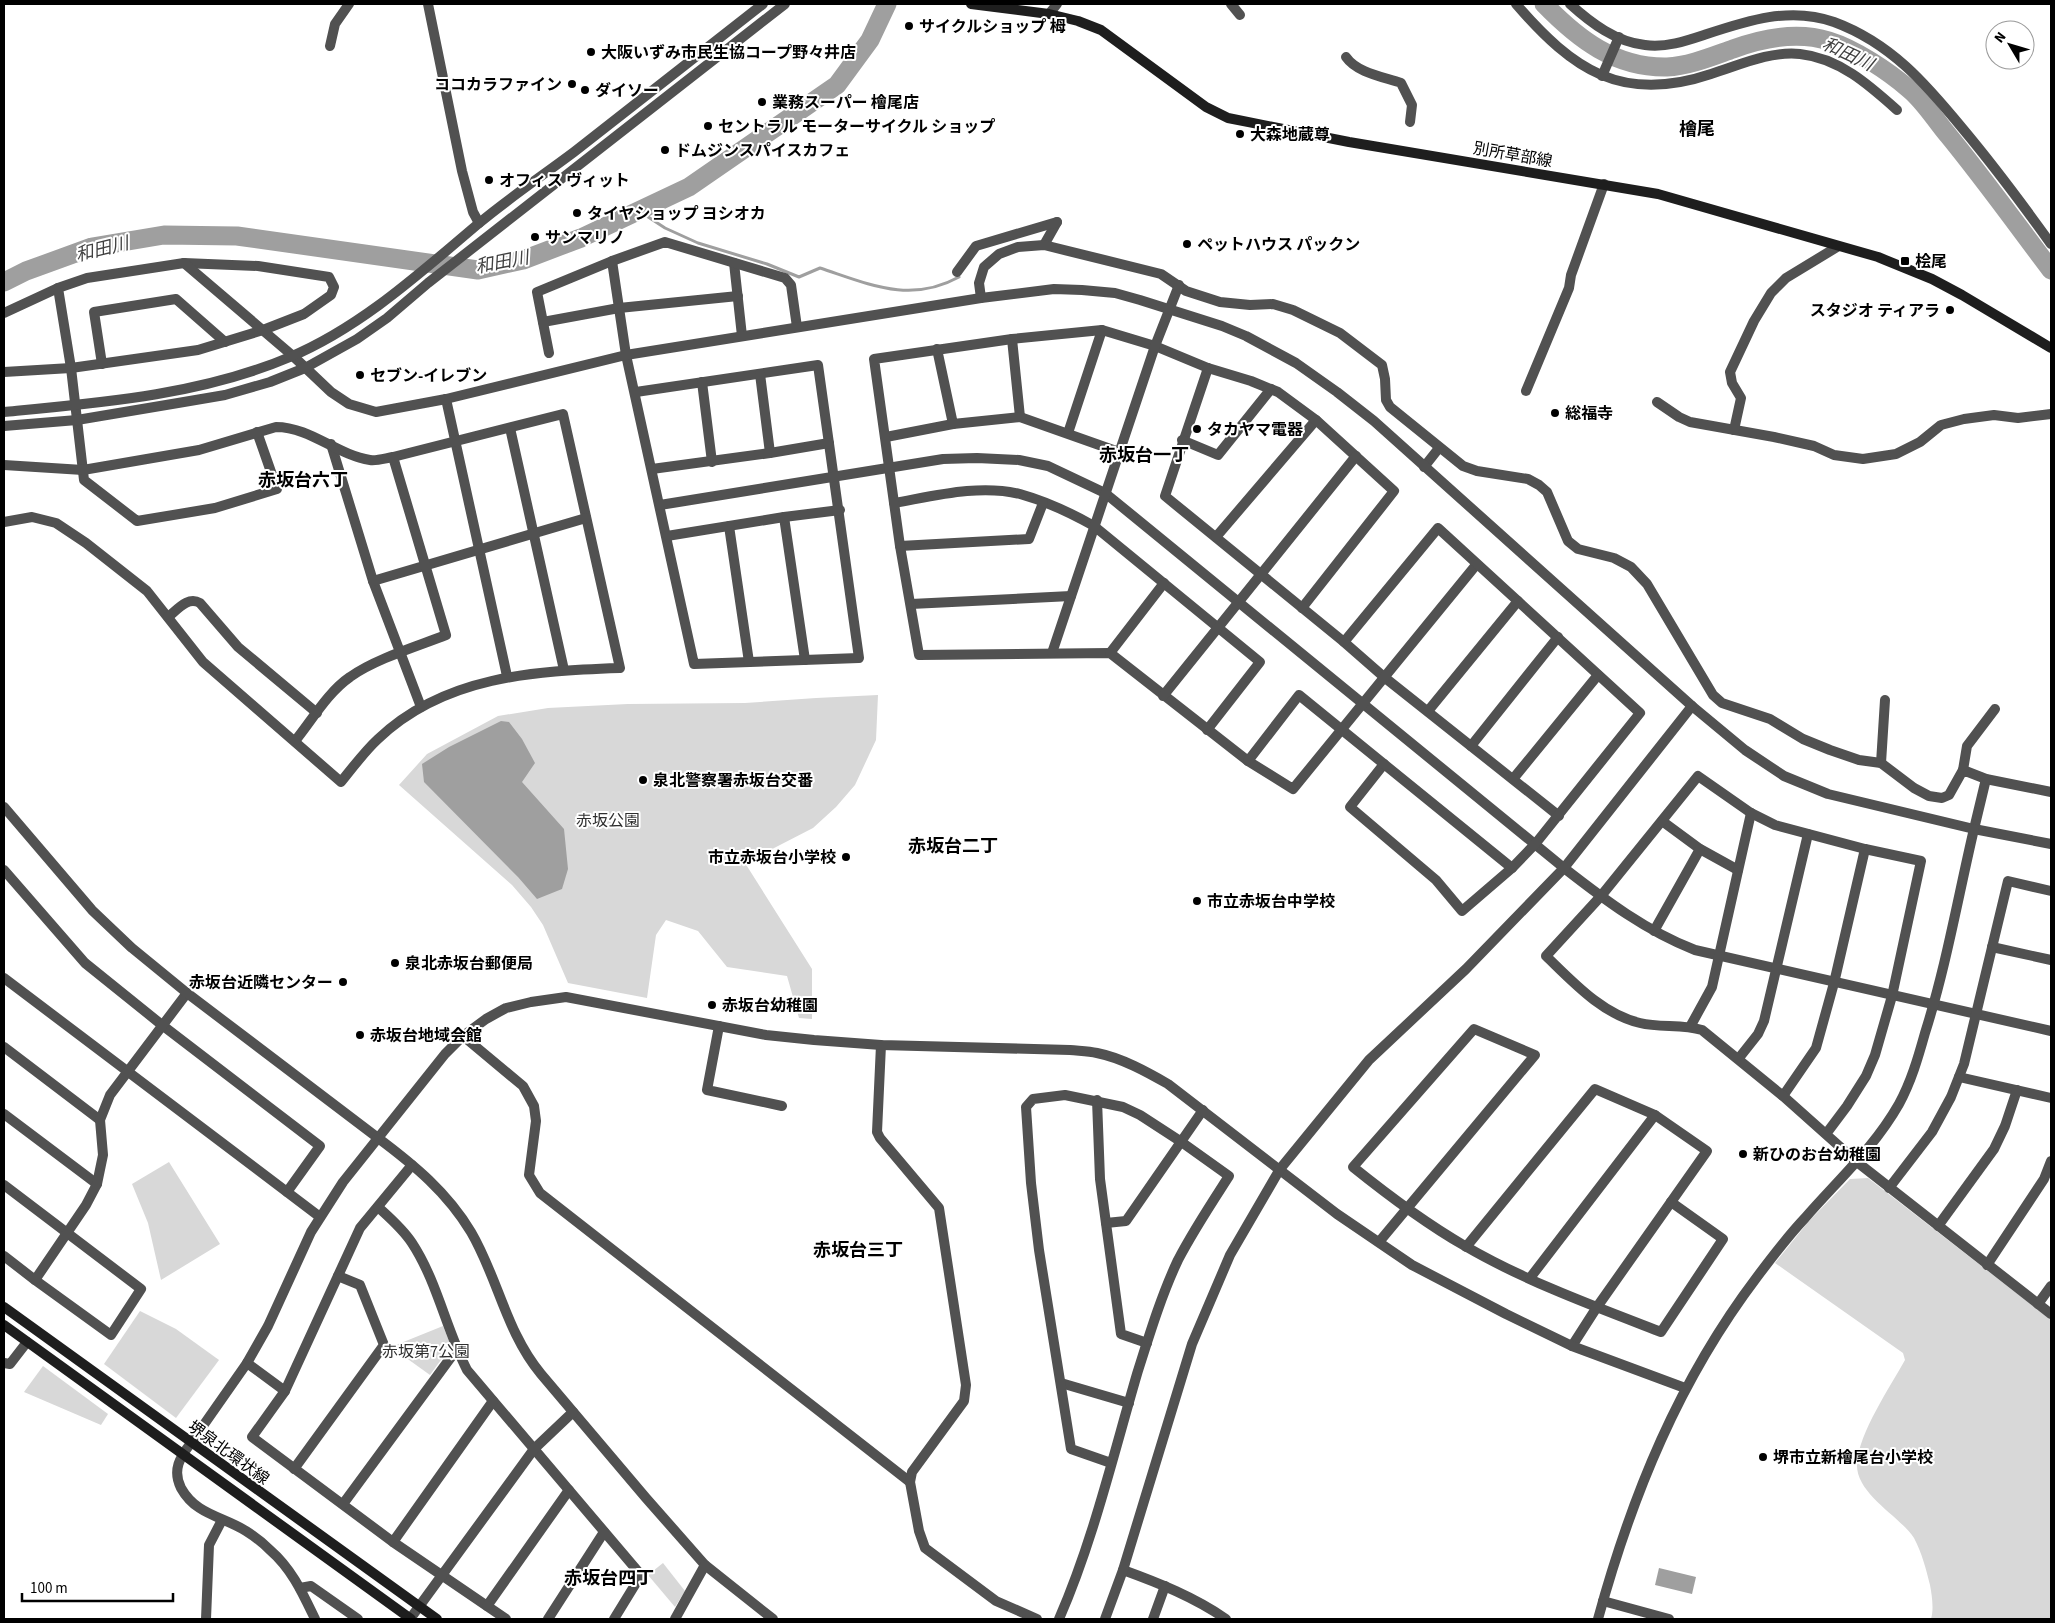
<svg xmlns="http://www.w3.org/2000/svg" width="2055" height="1623" font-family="'Source Sans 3','Noto Sans JP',sans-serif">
  <rect width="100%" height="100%" fill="#fff"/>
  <g fill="#d8d8d8">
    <polygon points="878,695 876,740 855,785 836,807 813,828 745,863 812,969 812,1019 799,1018 787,976 727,967 698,931 666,920 656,935 647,998 568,983 543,925 531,907 512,885 399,785 427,754 498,716 548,708 628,704 745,703 816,698"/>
    <polygon points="169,1162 220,1244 161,1280 148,1223 132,1184"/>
    <path d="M1868 1178 2051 1320V1619H1931C1934 1609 1932 1596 1930 1585 1926 1569 1922 1553 1914 1538 1900 1516 1855 1494 1857 1463 1859 1433 1890 1387 1905 1360L1903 1353 1775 1263 1809 1221 1850 1179Z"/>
    <polygon points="140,1311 176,1329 219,1360 176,1418 104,1364"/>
    <polygon points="443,1326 451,1346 430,1375 391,1347"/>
    <polygon points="43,1366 108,1414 101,1425 24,1392"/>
    <polygon points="663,1563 685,1591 675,1607 648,1575"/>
  </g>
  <g fill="#9f9f9f">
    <polygon points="501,721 509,722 522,739 535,763 522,782 564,829 568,869 562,889 537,899 518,877 424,782 422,764 449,747"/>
    <polygon points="1659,1568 1696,1577 1692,1594 1655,1585"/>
  </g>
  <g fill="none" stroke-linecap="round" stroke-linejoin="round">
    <path stroke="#9f9f9f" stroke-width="3" d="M639 211 665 228 698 243 767 264 799 277 820 268C869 284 910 304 959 277"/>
    <g stroke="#9f9f9f" stroke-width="19">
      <path d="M1544 4C1578 39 1615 68 1667 67 1689 66 1713 56 1733 49 1763 38 1797 31 1829 41 1855 49 1888 71 1909 89 1924 101 1936 121 1948 135 1984 179 2017 225 2051 270"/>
      <polyline points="4,282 26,271 92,247 164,235 237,236 478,270 523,260 581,238 689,187 837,85 870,40 887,4"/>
    </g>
    <g stroke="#515151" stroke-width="10">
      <polyline points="428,4 462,171 473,212 479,223"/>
      <polyline points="1231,4 1240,15"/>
      <path d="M1516 4C1573 70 1622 104 1711 74 1740 65 1769 51 1800 54 1839 58 1869 85 1897 110"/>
      <path d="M1570 4C1591 23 1616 42 1645 45 1665 48 1686 41 1704 35 1746 21 1790 6 1834 22 1891 43 1926 84 1963 129 1994 166 2023 205 2051 244"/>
      <polyline points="1049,14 1057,4"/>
      <polyline points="330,46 335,24 349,4"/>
      <path d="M1346 57C1357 73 1384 77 1401 83L1412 105 1410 122"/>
      <polyline points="1602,76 1619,37"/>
      <polyline points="1044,245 1057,222"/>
      <polyline points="612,261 626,355 694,664 859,658 818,365 636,392"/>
      <polyline points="734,263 742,336"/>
      <polyline points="957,272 976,246 1057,222"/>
      <polyline points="981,298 979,283 984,267 999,254 1018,247 1044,245 1161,274 1186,291 1220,302 1250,305 1273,304 1293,310 1340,333 1382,365 1385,379 1386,400 1390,407 1463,466 1477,471 1528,479 1539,485 1547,492 1568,541 1578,549 1614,558 1631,567 1647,584 1713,695 1722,703 1770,719 1803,739 1830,750 1859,760 1881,763 1914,788 1929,796 1942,798 1949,795 1963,770 1986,779 2051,792"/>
      <polyline points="4,313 58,288"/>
      <polyline points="543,322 619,308 738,296"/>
      <polyline points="1012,339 1020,417"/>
      <polyline points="937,349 953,424"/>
      <polyline points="549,353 537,292 612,261 665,242 785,278 791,285 797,327"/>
      <polyline points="102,364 94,312 176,299 225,342"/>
      <polyline points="1208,368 1165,496 1344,642 1384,677 1559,816"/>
      <polyline points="4,372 71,368 198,350 263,330 304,314 331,295 334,287 329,277 258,266 184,263"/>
      <polyline points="760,374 770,453"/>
      <polyline points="702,382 712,462"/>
      <polyline points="1526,391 1569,288 1571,275 1604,184"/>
      <polyline points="446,399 507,676"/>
      <polyline points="1657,402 1679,417 1690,422 1774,437 1814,446 1834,455 1863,459 1896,454 1920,442 1941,425 1964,419 1994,415 2018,418 2051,414"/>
      <polyline points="510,428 564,670"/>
      <polyline points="1734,430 1741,398 1732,383 1730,372 1754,321 1771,293 1786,278 1837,247"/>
      <polyline points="257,432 277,489 215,508 137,521 84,480 71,368 58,288 87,278 184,263 293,356"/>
      <polyline points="1068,433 1102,330"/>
      <polyline points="886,437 953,424 1020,417 1119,452"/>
      <polyline points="1182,440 1218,455 1271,389"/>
      <polyline points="331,444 373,581 421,707"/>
      <path d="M4 465 83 470 199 450 276 427C310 427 337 455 370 460 377 461 386 458 393 457L563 414 620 668C534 671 444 676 378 739 364 752 353 767 341 782L203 662 147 591 86 543 56 523 32 517 4 522"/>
      <polyline points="1424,467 1439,448"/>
      <polyline points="652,469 770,453 829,443"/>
      <path d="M894 503C934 496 979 484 1020 494 1045 501 1071 513 1094 526L1260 662 1207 730"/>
      <path d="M660 505 943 459 977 458 1019 460 1048 466 1105 493 1564 868C1605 900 1646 931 1695 950L2051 1031"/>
      <polyline points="784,517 805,660"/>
      <polyline points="729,526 749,662"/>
      <polyline points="667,536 784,517 840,510"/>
      <polyline points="1216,537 1316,420"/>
      <polyline points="900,546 1029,539 1043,503"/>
      <polyline points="373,581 586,518"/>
      <polyline points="911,604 1071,596"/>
      <polyline points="1302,608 1394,491 1316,420 1278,392 1251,381 1208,368 1155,346 1102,330 1012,339 874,359 900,546 919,655 1110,653 1248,761 1293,789 1476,565"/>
      <path d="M168 617C178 609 188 596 200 603L238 647 317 713"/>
      <polyline points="1344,642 1438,528 1640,713 1536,843 1512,868 1462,911 1436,880 1350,807 1384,764"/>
      <polyline points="1052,653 1155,346 1179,285"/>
      <polyline points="1110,653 1164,583"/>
      <polyline points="1163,696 1356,456"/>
      <polyline points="1428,711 1518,601"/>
      <path d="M295 741C312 720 328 692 350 677 375 659 418 646 446 635L393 457"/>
      <polyline points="1471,746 1558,637"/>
      <polyline points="1248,761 1299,695 1512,868"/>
      <polyline points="1881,763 1885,700"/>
      <polyline points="1963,770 1967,746 1995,709"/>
      <polyline points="1513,779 1598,675"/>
      <polyline points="1662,821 1700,849 1738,870"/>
      <polyline points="1974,829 1986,779"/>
      <polyline points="4,870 85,963 162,1025 320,1146 287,1192"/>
      <polyline points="1654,931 1700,849"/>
      <polyline points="1992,947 2051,960"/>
      <polyline points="4,978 320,1217"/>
      <polyline points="719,1026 707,1090 782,1106"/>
      <polyline points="1690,1027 1712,987 1751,813"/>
      <polyline points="463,1036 523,1086 534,1106 536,1121 529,1175 540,1193 910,1482"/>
      <polyline points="881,1045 877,1132 880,1138 939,1208 966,1385 964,1401 912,1472 910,1482 919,1531 925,1548 996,1601 1037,1619"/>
      <polyline points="4,1047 100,1120"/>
      <polyline points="1739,1058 1758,1034 1764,1021 1808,834"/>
      <polyline points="1959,1077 2051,1098"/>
      <polyline points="1783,1096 1816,1048 1834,983 1865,849"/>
      <polyline points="1097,1100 1100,1179 1121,1334 1147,1343"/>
      <polyline points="4,1114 97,1184"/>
      <path d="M1826 1134 1847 1106 1866 1076 1875 1055 1892 996 1921 861 1865 849 1775 825 1751 813 1698 776 1601 896 1546 956C1573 982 1602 1014 1640 1023 1660 1028 1682 1024 1702 1030L1783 1096 1857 1162 2051 1314"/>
      <path d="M378 1138C414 1165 447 1192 471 1232 498 1278 506 1332 541 1374L646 1498 705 1565 773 1619"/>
      <polyline points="412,1165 360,1228 285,1391 252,1437 393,1542 506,1619"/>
      <polyline points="4,1185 141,1289 111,1335 35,1280"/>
      <polyline points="1889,1188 1932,1132 1951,1097 1964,1064 2008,881 2051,891"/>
      <path d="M378 1207C390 1218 403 1229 412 1243 437 1281 446 1329 467 1370L641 1575 614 1619"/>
      <polyline points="1106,1223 1126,1221 1203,1110"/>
      <polyline points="1938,1226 1994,1149 2005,1126 2017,1090"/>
      <path d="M1379 1242 1535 1055 1474 1029 1353 1167C1389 1196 1425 1223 1465 1246 1525 1281 1596 1307 1661 1332L1723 1239 1671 1202"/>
      <polyline points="1466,1247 1595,1089 1655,1115"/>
      <polyline points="4,1256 35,1280 86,1205 97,1184 103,1155 100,1120 110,1095 187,993"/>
      <polyline points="1987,1265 2044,1179 2051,1161"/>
      <polyline points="1530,1278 1655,1115 1707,1151 1597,1307 1572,1346"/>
      <polyline points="2038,1304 2051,1286"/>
      <polyline points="4,1363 10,1364 27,1342"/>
      <polyline points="247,1363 285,1391"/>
      <polyline points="1061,1383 1129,1403"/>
      <path d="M191 1443C180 1457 172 1470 181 1488 196 1515 222 1516 246 1531 254 1536 263 1543 270 1550 292 1569 303 1594 315 1619"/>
      <polyline points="294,1469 384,1345 360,1285 338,1276"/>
      <polyline points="343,1504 457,1349"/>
      <polyline points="393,1542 493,1401"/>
      <path d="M1123 1570C1159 1583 1194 1597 1226 1619"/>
      <polyline points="300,1588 311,1586 358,1619"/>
      <polyline points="1603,1601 1669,1619"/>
      <polyline points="487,1606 569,1490"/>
      <polyline points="206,1619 209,1545 222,1520"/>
      <polyline points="410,1619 534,1449 573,1412"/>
      <polyline points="548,1619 604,1532"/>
      <polyline points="675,1619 705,1565"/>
      <path d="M1059 1619C1093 1541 1113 1456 1137 1374 1149 1336 1161 1296 1178 1260 1193 1231 1211 1204 1229 1176L1180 1141 1140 1115 1123 1107 1065 1095 1033 1099 1026 1107 1031 1183 1039 1250 1071 1449 1111 1463"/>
      <polyline points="1153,1619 1165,1586"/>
    </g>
    <g stroke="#515151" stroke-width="10">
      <polyline points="293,356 331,392 349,404 376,412 446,399 626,355 981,298 1054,289 1082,290 1115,293 1140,300 1222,326 1246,336 1296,363 1337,392 1374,421 1692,706 1745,750 1784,776 1828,794 1974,829 2051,844"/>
      <path d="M4 412C100 403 201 395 290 357 361 327 420 273 478 224 509 198 542 176 574 152 637 103 700 53 763 4"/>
      <polyline points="4,426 77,420 178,403 225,395 270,382 305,368 357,339 387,318 428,283 785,4"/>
      <polyline points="4,807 92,910 132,948 187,993 378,1138"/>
      <path d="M191 1443 247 1363 268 1326 311 1232 343 1182 445 1054 463 1036 486 1019 506 1008 531 1002 566 997 766 1035 814 1040 881 1045 1070 1050C1079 1051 1088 1051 1097 1053 1122 1058 1147 1072 1168 1084L1337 1214 1412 1265 1506 1314 1572 1346 1685 1388"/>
      <polyline points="1105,1619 1123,1570 1192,1344 1230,1255 1280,1169 1369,1060 1466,969 1564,868 1692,706"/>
      <path d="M1598 1619C1632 1495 1679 1380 1757 1277 1772 1257 1788 1236 1805 1218 1838 1180 1874 1148 1899 1104 1911 1082 1918 1058 1925 1033 1946 967 1958 897 1974 829"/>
    </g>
    <g stroke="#1e1e1e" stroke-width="10">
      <polyline points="971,4 1049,14 1078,21 1101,30 1206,107 1228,118 1349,142 1658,194 1878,257 1932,279 1962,295 2051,348"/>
      <polyline points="4,1307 437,1619"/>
      <polyline points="4,1325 411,1619"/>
    </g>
  </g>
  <g fill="#000" stroke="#fff" stroke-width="2">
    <circle cx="909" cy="26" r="5"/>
    <circle cx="591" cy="52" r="5"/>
    <circle cx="572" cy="84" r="5"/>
    <circle cx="585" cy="90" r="5"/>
    <circle cx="762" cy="102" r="5"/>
    <circle cx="708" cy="126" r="5"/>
    <circle cx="1240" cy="134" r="5"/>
    <circle cx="665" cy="150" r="5"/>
    <circle cx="489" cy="180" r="5"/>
    <circle cx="577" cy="213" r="5"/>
    <circle cx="535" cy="237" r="5"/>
    <circle cx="1187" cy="244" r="5"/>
    <rect x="1900" y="256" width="10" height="10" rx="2.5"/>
    <circle cx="1950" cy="310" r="5"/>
    <circle cx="360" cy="375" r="5"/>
    <circle cx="1555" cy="413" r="5"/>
    <circle cx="1197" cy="429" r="5"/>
    <circle cx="643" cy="780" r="5"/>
    <circle cx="846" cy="857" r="5"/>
    <circle cx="1197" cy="901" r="5"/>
    <circle cx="395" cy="963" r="5"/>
    <circle cx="343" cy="982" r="5"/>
    <circle cx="712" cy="1005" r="5"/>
    <circle cx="360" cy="1035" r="5"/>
    <circle cx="1743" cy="1154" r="5"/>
    <circle cx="1763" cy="1457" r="5"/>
  </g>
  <g text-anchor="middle" stroke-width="4" stroke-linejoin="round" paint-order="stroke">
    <g font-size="16" font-weight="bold" fill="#000" stroke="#fff" text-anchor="start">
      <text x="919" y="32">サイクルショップ 栂</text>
      <text x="601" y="58">大阪いずみ市民生協コープ野々井店</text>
      <text x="562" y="90" text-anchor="end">ココカラファイン</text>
      <text x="595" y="96">ダイソー</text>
      <text x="772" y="108">業務スーパー 檜尾店</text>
      <text x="718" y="132">セントラル モーターサイクル ショップ</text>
      <text x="1250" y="140">大森地蔵尊</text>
      <text x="675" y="156">ドムジンスパイスカフェ</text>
      <text x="499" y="186">オフィス ヴィット</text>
      <text x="587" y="219">タイヤショップ ヨシオカ</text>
      <text x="545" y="243">サンマリノ</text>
      <text x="1197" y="250">ペットハウス パックン</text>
      <text x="1915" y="267">桧尾</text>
      <text x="1940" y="316" text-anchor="end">スタジオ ティアラ</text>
      <text x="370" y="381">セブン-イレブン</text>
      <text x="1565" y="419">総福寺</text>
      <text x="1207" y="435">タカヤマ電器</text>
      <text x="653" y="786">泉北警察署赤坂台交番</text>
      <text x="836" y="863" text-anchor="end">市立赤坂台小学校</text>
      <text x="1207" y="907">市立赤坂台中学校</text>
      <text x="405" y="969">泉北赤坂台郵便局</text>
      <text x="333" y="988" text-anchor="end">赤坂台近隣センター</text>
      <text x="722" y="1011">赤坂台幼稚園</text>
      <text x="370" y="1041">赤坂台地域会館</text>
      <text x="1753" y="1160">新ひのお台幼稚園</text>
      <text x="1773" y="1463">堺市立新檜尾台小学校</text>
    </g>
    <g font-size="16" fill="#000" stroke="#fff">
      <text transform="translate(1513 154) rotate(10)" y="6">別所草部線</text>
      <text transform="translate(229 1452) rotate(36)" y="6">堺泉北環状線</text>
    </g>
    <g font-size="16" fill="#2f2f2f" stroke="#fff">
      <text x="608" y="826">赤坂公園</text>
      <text x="426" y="1357">赤坂第7公園</text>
    </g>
    <g font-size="18" font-style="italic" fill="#404040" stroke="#fff">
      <text transform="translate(1848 54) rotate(25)" y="6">和田川</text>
      <text transform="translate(102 249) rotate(-14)" y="6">和田川</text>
      <text transform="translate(502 262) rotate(-11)" y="6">和田川</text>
    </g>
    <g font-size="18" font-weight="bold" fill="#000" stroke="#fff">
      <text x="1697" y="135">檜尾</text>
      <text x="1144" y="461">赤坂台一丁</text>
      <text x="303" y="486">赤坂台六丁</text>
      <text x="953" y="852">赤坂台二丁</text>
      <text x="858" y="1256">赤坂台三丁</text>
      <text x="609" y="1584">赤坂台四丁</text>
    </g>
  </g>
  <rect width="2055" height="1623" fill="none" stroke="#000000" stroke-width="10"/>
  <g transform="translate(2010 45) rotate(308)"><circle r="24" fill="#ffffff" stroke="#999999"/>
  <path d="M0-4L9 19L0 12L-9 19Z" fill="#000000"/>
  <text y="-8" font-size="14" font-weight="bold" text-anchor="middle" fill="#000000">N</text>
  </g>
  <path d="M22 1593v8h151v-8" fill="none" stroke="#000000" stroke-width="2.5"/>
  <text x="30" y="1593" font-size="15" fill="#000000" stroke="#ffffff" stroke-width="4" paint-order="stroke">100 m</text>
</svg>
